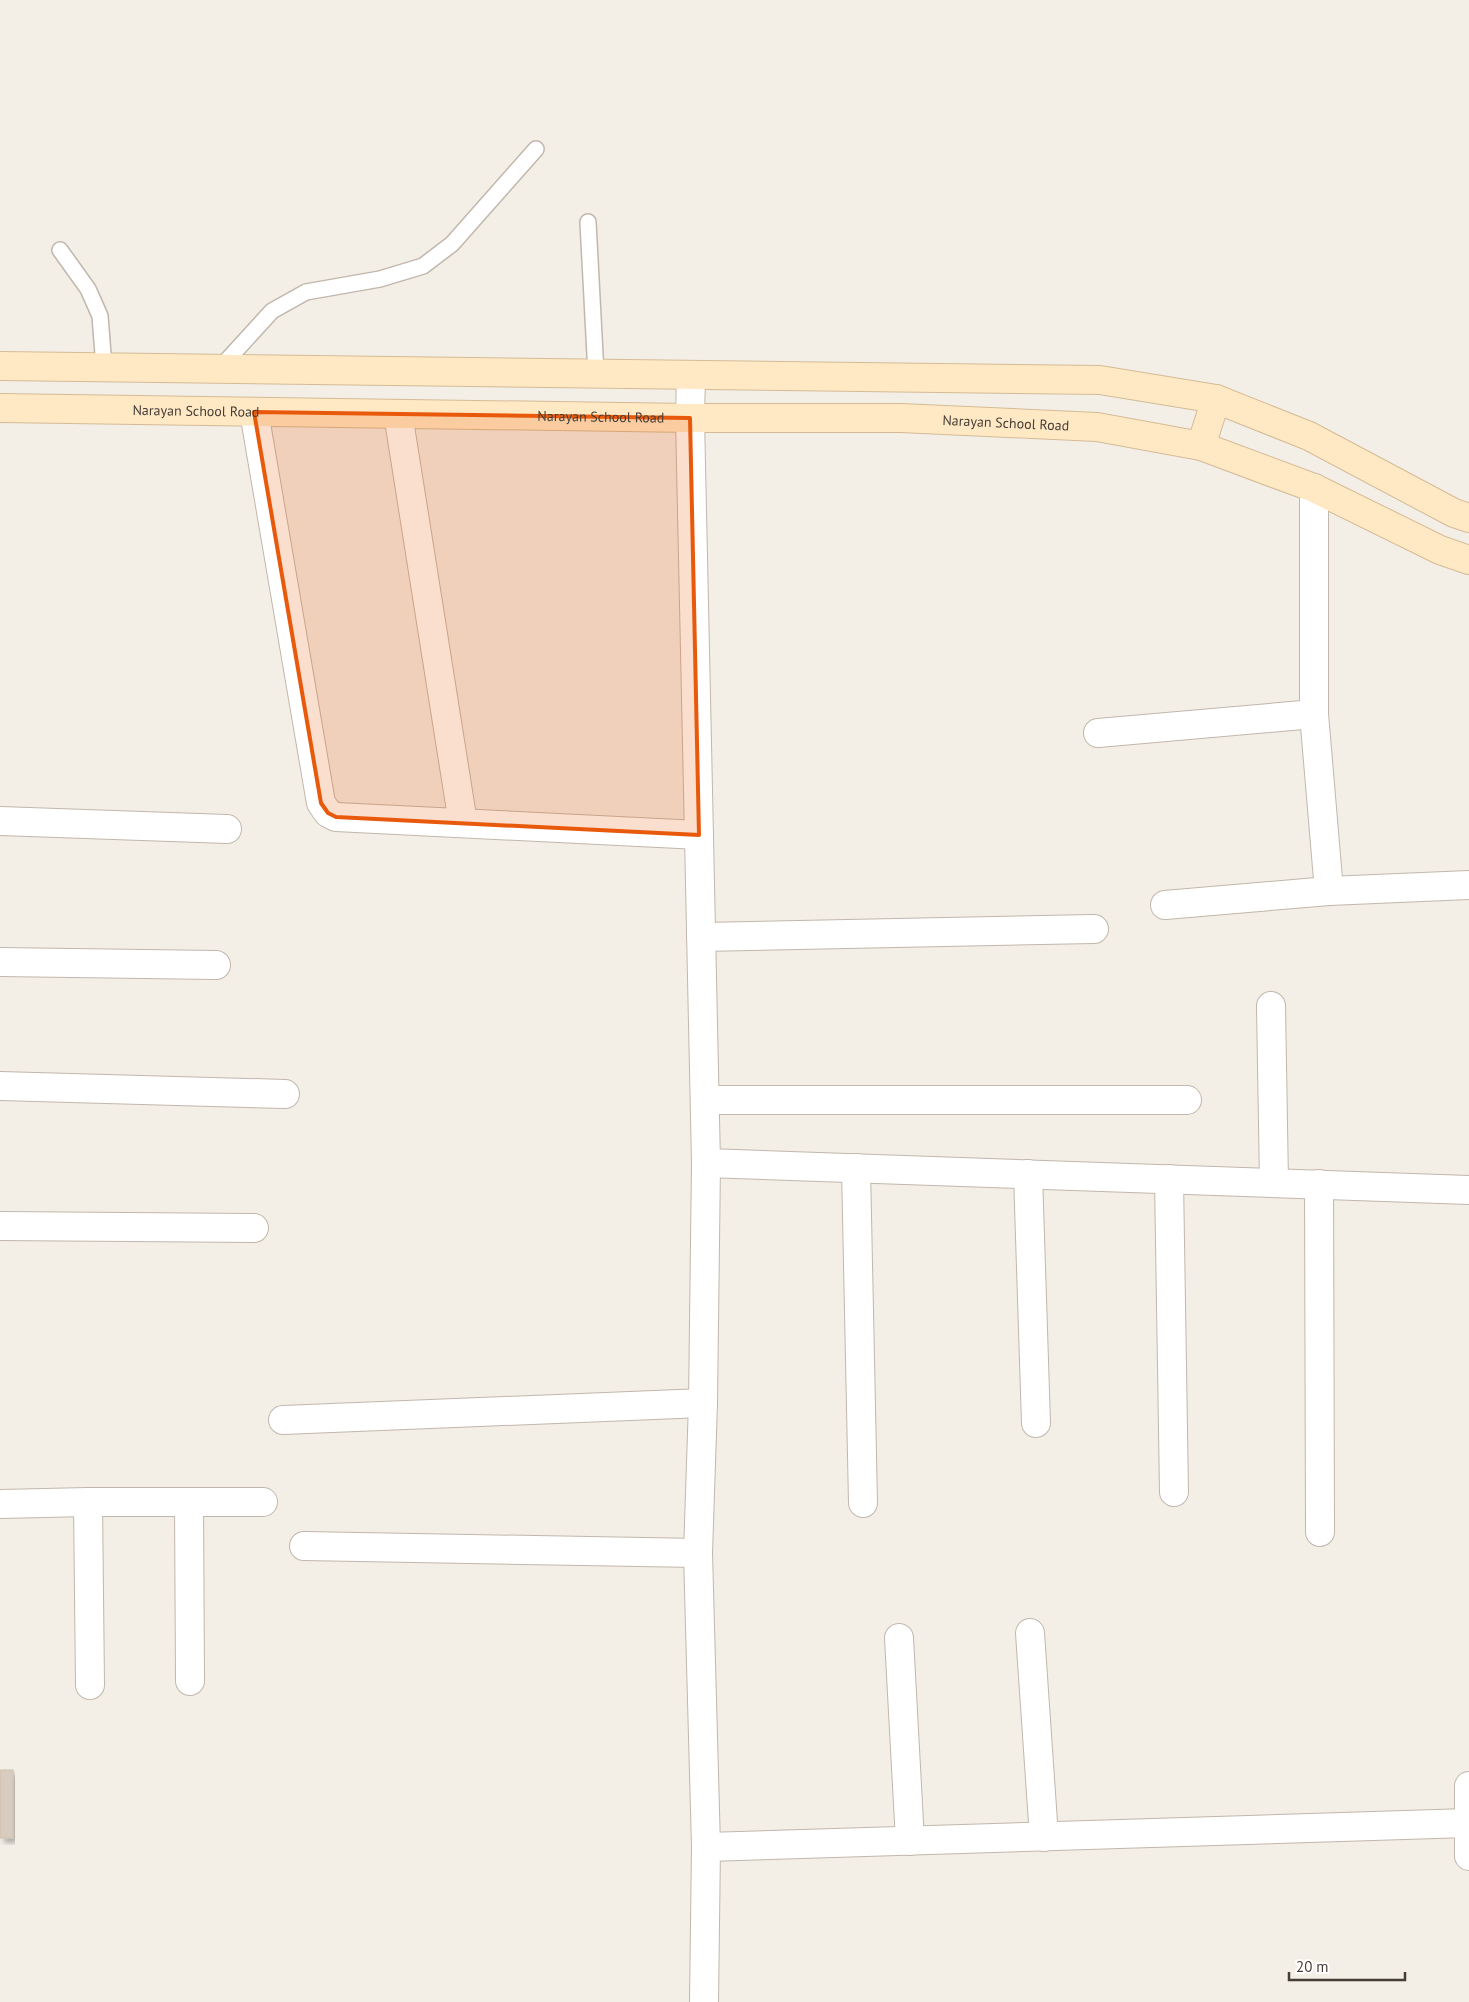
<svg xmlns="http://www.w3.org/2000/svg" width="1469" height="2002" font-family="'PT Sans',sans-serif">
  <defs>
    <filter id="shadow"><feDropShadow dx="4.5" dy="4.5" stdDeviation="2.5" flood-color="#0004"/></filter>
  </defs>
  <rect width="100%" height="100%" fill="#f3eee6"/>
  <rect fill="#d8cbbf" stroke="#d0bfaf" filter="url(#shadow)" x="0" y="1770" width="13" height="68"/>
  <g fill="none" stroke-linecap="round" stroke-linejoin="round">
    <g stroke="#c2b7ac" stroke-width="18">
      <g id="lane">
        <polyline points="588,222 596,374"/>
        <polyline points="60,250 88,289 100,316 104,367"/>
        <polyline points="219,369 272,311 306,292 380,279 423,266 452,244 536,149"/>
      </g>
    </g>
    <g stroke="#c2b7ac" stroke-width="30">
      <g id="street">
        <polyline points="691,375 690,418 706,1163 703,1403 698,1553 706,1847 704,2002"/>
        <polyline points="254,412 321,803 328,813 336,817 699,835"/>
        <polyline points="398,414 463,823"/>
        <polyline points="1314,488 1314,714 1329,891 1469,885"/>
        <polyline points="1098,733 1314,714"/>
        <polyline points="0,821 227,829"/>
        <polyline points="1165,905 1329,891"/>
        <polyline points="701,937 1094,929"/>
        <polyline points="0,962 216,965"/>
        <polyline points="1271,1006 1274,1183"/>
        <polyline points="0,1086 285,1094"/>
        <polyline points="705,1100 1187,1100"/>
        <polyline points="706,1163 1469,1190"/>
        <polyline points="856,1168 863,1503"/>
        <polyline points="1028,1174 1036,1423"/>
        <polyline points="1169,1179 1174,1492"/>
        <polyline points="1319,1184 1320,1532"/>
        <polyline points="0,1226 254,1228"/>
        <polyline points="283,1420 703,1403"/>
        <polyline points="88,1502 90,1685"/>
        <polyline points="189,1502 190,1681"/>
        <polyline points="0,1504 88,1502 263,1502"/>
        <polyline points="304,1546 698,1553"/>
        <polyline points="1030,1633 1044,1837"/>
        <polyline points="899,1638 910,1841"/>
        <polyline points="1469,1786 1469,1856"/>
        <polyline points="706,1847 1468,1823"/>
      </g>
    </g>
    <g stroke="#d4bb96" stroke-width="30">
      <g id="secondary">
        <polyline points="0,366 1100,380 1216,399 1309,436 1454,513 1469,518"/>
        <path id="s1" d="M0 408 690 418H901L1097 427 1201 446 1314 488 1440 550 1469 560"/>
        <polyline points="1201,446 1216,399"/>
      </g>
    </g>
    <use href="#lane" stroke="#fff" stroke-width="15"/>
    <use href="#street" stroke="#fff" stroke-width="28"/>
    <use href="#secondary" stroke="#ffe9c5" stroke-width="28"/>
  </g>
  <path fill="#e8590c" fill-opacity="0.2" stroke="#e8590c" stroke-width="4" stroke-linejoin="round" d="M254 412 690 418 699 835 336 817 328 813 321 803Z"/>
  <g text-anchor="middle" stroke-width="4" stroke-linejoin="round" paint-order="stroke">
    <g font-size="14" fill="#463d36" stroke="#fff">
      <text dy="5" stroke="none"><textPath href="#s1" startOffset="196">Narayan School Road</textPath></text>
      <text dy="5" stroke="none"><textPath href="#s1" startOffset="601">Narayan School Road</textPath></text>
      <text dy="5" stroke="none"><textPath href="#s1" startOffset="1006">Narayan School Road</textPath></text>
    </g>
  </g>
  <path d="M1289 1972v8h116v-8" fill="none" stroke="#463d36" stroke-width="2.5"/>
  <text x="1296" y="1972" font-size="15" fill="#463d36" stroke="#ffffff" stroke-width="4" paint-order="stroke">20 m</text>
</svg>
